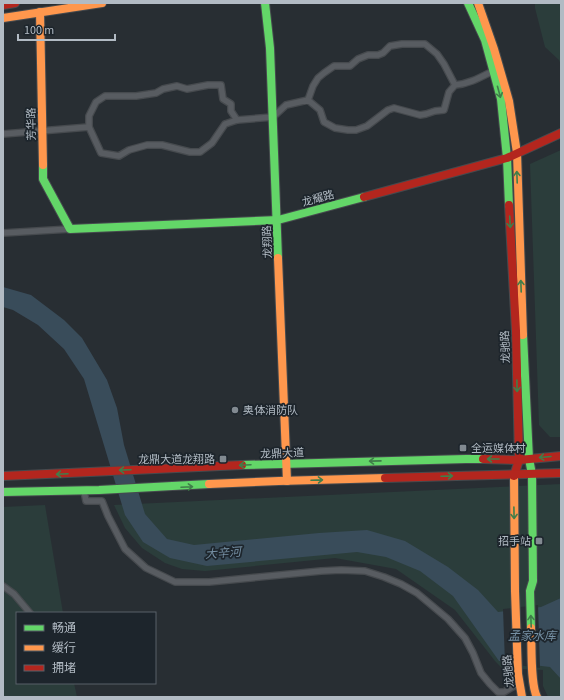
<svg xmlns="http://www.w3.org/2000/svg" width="564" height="700" font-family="'Source Sans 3','Noto Sans SC',sans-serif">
  <rect width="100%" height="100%" fill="#282e33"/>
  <g fill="#2b3d3b">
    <polygon points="535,3 561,3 561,65 559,60 545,47 535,8"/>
    <polygon points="561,150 561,437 550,437 539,425 530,164"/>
    <polygon points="561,484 561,697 548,697 543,686 543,670 502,668 495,661 455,610 396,569 335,558 205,571 182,569 165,563 142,548 125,528 114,505"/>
    <polygon points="45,505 63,613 17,613 17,683 74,683 77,697 3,697 3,507"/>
  </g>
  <polygon fill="#394c5a" points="3,287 31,295 64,320 82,338 107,380 117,408 124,445 145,514 167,539 194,545 319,533 367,530 405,541 448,567 478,590 498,612 541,607 561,598 561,679 550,667 499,661 453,596 420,571 386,557 357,552 207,566 170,558 143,542 125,515 84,379 64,349 38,325 13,310 3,307"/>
  <polygon fill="#282e33" points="538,605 540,668 505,663 503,609"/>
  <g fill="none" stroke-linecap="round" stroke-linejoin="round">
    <g stroke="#464a4e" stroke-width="8">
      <g id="street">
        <polyline points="308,100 313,86 318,78 324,73 334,66 350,66 358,59 368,55 378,55 383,53 390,46 402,44 425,44 437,54 444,64 455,85"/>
        <polyline points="89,127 89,116 96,102 105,96 136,96 156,93 163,89 177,86 187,89 208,85 221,85 223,99 231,104 231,111 237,120"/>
        <path d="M3 134 89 127 101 153 119 156 129 150 147 145H162L190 152H200L212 143 225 124 237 120 273 117 286 105 308 100 320 110 324 122 335 128 348 130H356L367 126 388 110 394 108 420 115 426 114 435 111 444 110 449 92 455 85C469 84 481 77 493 71"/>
        <polyline points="3,233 70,229"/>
        <polyline points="84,491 86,501 102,501 108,516 125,549 146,568 175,582 209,582 321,571 341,570 365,571 384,577 401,584 417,593 448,619 465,638 473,653 481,673 490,684 498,692 504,692 519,683"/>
        <polyline points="3,586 14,594 30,613"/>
      </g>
    </g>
    <g stroke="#464a4e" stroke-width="10">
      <g id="fast">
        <polyline points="265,3 270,48 278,258"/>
        <polyline points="468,3 485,40 501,99 507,158 509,205"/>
        <polyline points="43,165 43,179 70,229 278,220 364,197"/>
        <polyline points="523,335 529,459 532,474 533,581 530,591 531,628"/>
        <polyline points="242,465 466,459 483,459"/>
        <polyline points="3,492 99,490 209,484"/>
      </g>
    </g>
    <g stroke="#464a4e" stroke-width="10">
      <g id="slow">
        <polyline points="478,3 494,49 509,101 517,153 523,335"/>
        <polyline points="40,12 43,165"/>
        <polyline points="3,18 102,3"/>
        <polyline points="278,258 287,481"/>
        <polyline points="514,476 515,591 518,674 522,697"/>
        <polyline points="209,484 279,481 385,478"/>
        <path d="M531 628C532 644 530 684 537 697"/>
      </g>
    </g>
    <g stroke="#464a4e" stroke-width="10">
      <g id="jam">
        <polyline points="3,5 15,3"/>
        <polyline points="364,197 507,158 561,133"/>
        <polyline points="509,205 516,331 519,460 514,476"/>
        <polyline points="483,459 519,460 561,456"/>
        <polyline points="3,476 242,465"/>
        <polyline points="385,478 561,473"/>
      </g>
    </g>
    <use href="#street" stroke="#585c61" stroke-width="5.5"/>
    <use href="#fast" stroke="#63d668" stroke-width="8"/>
    <use href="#slow" stroke="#ff974d" stroke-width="8"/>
    <use href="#jam" stroke="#b3261e" stroke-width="8"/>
  </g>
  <defs><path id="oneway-shaft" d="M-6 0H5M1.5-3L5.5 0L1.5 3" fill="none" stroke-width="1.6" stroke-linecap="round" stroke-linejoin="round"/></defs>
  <g stroke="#407e4a">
    <use href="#oneway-shaft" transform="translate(499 92) rotate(75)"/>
    <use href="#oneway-shaft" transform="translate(517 177) rotate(-92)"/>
    <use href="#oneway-shaft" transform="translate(510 222) rotate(87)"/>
    <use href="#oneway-shaft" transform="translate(521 286) rotate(-92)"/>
    <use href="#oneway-shaft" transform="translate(517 386) rotate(89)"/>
    <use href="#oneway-shaft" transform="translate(545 457) rotate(175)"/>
    <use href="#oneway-shaft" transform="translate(493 459) rotate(-180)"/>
    <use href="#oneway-shaft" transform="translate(375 461) rotate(179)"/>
    <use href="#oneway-shaft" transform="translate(245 465) rotate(177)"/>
    <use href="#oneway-shaft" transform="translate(125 470) rotate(178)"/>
    <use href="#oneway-shaft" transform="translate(62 474) rotate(177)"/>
    <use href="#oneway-shaft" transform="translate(447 476) rotate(-2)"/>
    <use href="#oneway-shaft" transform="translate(317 480) rotate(-2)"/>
    <use href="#oneway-shaft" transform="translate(187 487) rotate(-3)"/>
    <use href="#oneway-shaft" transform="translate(514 513) rotate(89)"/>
    <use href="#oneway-shaft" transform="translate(531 621) rotate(-92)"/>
  </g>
  <g fill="#828a91" stroke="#1d252c" stroke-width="1.5">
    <circle cx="235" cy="410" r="4"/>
    <rect x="459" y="444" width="8" height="8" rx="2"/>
    <rect x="219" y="455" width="8" height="8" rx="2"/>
    <rect x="535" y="537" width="8" height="8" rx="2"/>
  </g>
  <g text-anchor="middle" stroke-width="3.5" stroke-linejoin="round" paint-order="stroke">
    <g font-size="11" fill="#b2bbc4" stroke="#1d252c">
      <text transform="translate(31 124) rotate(-91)" y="4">芳华路</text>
      <text transform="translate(318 198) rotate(-15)" y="4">龙耀路</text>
      <text transform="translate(267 242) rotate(-92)" y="4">龙翔路</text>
      <text transform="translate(505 347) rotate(-92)" y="4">龙驰路</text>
      <text transform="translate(282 453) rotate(-2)" y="4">龙鼎大道</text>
      <text transform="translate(508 671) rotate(-95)" y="4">龙驰路</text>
    </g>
    <g font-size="11" fill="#b2bbc4" stroke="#1d252c" text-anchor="start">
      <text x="243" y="414">奥体消防队</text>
      <text x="471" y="452">全运媒体村</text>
      <text x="215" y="463" text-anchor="end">龙鼎大道龙翔路</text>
      <text x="531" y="545" text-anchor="end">招手站</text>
    </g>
    <g font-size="12" font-style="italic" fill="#7690a4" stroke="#1d252c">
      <text transform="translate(223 553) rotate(-4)" y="4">大辛河</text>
      <text x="532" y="640">孟家水库</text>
    </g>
  </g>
  <rect width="564" height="700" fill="none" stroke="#b2bbc4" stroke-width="8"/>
  <rect x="16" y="612" width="140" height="72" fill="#1d252c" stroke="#596169"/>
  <rect x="24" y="625" width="20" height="6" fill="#63d668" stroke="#596169"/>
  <text x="52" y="632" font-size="12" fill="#b2bbc4">畅通</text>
  <rect x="24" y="645" width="20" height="6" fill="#ff974d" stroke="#596169"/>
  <text x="52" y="652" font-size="12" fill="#b2bbc4">缓行</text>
  <rect x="24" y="665" width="20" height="6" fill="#b3261e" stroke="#596169"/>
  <text x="52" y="672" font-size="12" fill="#b2bbc4">拥堵</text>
  <path d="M18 34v6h97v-6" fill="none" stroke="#b2bbc4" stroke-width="2"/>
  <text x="24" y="34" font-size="12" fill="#b2bbc4" stroke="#1d252c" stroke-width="3" paint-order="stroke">100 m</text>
</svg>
